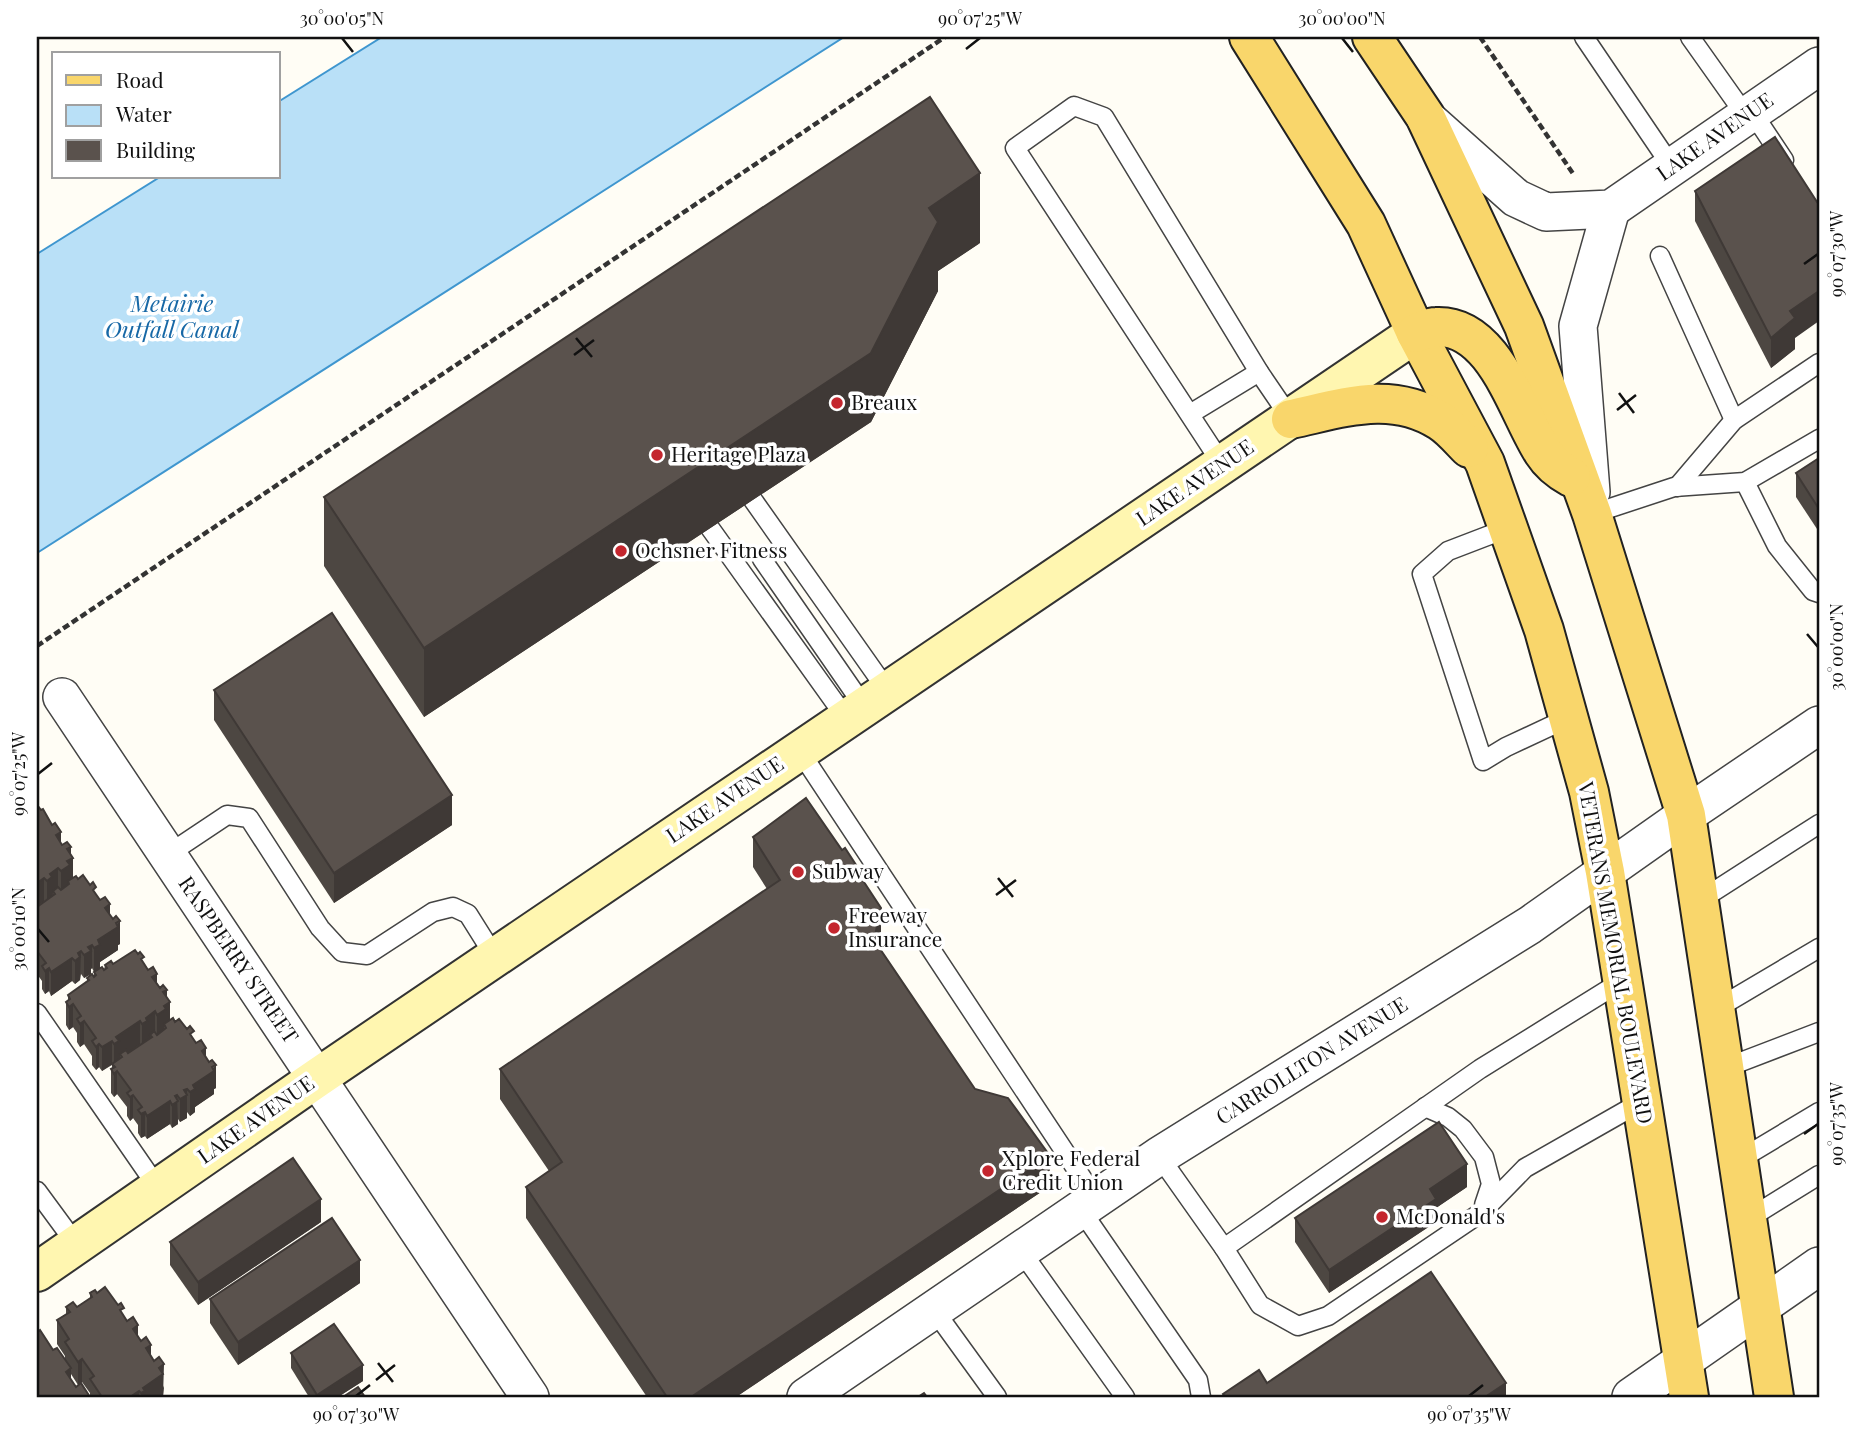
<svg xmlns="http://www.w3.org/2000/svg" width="1856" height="1434" font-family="'Playfair Display',serif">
  <rect width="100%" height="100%" fill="#fffdf5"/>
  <polygon fill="#b9e0f7" stroke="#3f96cf" stroke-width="2" points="382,37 844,37 37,553 37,254 160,177 278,177 278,102"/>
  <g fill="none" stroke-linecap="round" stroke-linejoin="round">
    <g stroke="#444" stroke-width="21">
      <g id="lane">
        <polyline points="1584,37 1672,167"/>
        <polyline points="1690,37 1746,116"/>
        <polyline points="1752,112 1784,160"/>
        <polyline points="1660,256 1734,420"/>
        <polyline points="1190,414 1259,372"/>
        <polyline points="1222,464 1015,148 1074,106 1104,117 1259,372 1291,419"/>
        <polyline points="1745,482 1777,546 1813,591 1819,593"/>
        <polyline points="1677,487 1734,420 1819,363"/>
        <polyline points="753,500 887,690"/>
        <polyline points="1592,514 1674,487 1745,482 1819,439"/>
        <polyline points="710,528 846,718"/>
        <polyline points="1508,528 1448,551 1422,574 1483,761 1506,747 1568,718"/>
        <polyline points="762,559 863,705"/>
        <polyline points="799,750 1096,1199"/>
        <polyline points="167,855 227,815 249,818 320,928 342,952 367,955 433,912 453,907 468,914 495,957"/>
        <polyline points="1699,901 1819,824"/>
        <polyline points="1716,1009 1819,948"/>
        <polyline points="37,1013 158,1188"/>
        <polyline points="1725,1068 1819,1032"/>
        <polyline points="1425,1107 1448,1117 1463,1129 1484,1157 1491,1184 1484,1205"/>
        <polyline points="1159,1156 1224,1248 1260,1305 1298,1326 1328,1316 1482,1212 1525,1168 1641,1102"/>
        <polyline points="1739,1160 1819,1112"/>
        <polyline points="37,1191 76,1244"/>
        <polyline points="1081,1210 1198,1380 1201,1397"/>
        <polyline points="1748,1219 1819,1175"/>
        <polyline points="1224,1248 1480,1069 1622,981"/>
        <polyline points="1021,1251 1125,1397"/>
        <polyline points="934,1310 997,1397"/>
      </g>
    </g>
    <g stroke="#444" stroke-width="40">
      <g id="street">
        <polyline points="1425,117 1516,198 1546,212 1611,209 1819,66"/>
        <polyline points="1591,492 1578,326 1611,209"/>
        <polyline points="62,697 530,1397"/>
        <polyline points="806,1397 1159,1156 1530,925 1686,815 1819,725"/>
        <polyline points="1631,1397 1819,1266"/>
      </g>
    </g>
    <g stroke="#333" stroke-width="42">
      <polyline id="secondary" points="37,1272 317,1078 1416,333"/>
    </g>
    <g stroke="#222" stroke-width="42">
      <g id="primary">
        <polyline points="1249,37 1366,224 1416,333 1485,463 1544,630 1589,792 1605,872 1689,1397"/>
        <polyline points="1372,37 1425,116 1524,326 1592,514 1686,815 1774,1397"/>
        <path d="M1416 333C1422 331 1430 327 1436 327 1495 324 1518 414 1543 452 1550 463 1560 471 1571 477"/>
        <path d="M1291 419C1343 408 1391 390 1440 421 1451 428 1460 439 1469 448"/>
      </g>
    </g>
    <g stroke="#333" stroke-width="4.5" stroke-dasharray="7 3.5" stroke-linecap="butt">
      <polyline points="1480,37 1574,175"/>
      <polyline points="37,646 945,37"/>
    </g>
    <use href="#lane" stroke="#fff" stroke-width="18"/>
    <use href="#street" stroke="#fff" stroke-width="37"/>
    <use href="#secondary" stroke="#fff6b0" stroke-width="38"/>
    <use href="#primary" stroke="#f9d66b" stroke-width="38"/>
  </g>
  <g fill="#4d4742" fill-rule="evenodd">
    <polygon points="1695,191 1795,338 1795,349 1771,368 1695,221"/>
    <polygon points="980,243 938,271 938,291 871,422 424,717 324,566 324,497"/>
    <polygon points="1819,458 1819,532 1796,497 1796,473"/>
    <polygon points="214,690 452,825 334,903 214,720"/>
    <polygon points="37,807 61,843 71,854 73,877 78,879 96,895 110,915 120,944 118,945 118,950 100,962 100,968 104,970 105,965 144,963 167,998 170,1020 175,1022 194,1040 206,1059 216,1088 214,1089 214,1094 195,1107 195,1112 190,1116 187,1112 187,1118 180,1122 178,1119 178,1124 172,1128 170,1124 147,1139 145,1136 141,1138 138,1133 138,1125 133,1118 130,1121 127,1116 127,1107 117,1094 114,1097 111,1093 111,1069 112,1069 112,1065 102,1071 99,1067 96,1070 92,1065 92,1056 84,1044 80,1047 77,1042 77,1033 73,1027 69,1030 66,1025 66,1002 68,1000 68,995 87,982 87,978 94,977 94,972 92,968 91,969 91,974 84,978 81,974 80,980 75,984 72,981 51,996 49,991 45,994 42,989 42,981 37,974"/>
    <polygon points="753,837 862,879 881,938 879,947 975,1089 1050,1186 736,1397 647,1397 526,1218 526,1187 549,1171 500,1099 500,1069 767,889 753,867"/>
    <polygon points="1467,1187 1436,1208 1436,1222 1329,1293 1295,1242 1295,1218"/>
    <polygon points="321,1222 198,1305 170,1265 170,1242"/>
    <polygon points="360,1283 238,1365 210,1323 210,1299"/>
    <path d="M90 1293H97L124 1317 138 1336 151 1356 164 1388 163 1397H37L53 1350 65 1360V1356L57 1344V1320L66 1314V1307H77L90 1298ZM71 1374 78 1385 76 1387 71 1379ZM82 1382 90 1393V1396L81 1383Z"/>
    <polygon points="291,1353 363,1381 338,1397 309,1397 291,1368"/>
  </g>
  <g fill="#3f3936">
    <polygon points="980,173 980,243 938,271 938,291 871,422 424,717 424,648 929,208"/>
    <polygon points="1819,291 1819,321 1795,338 1795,349 1771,368 1771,338 1790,311"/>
    <polygon points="452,795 452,825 334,903 334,873"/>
    <polygon points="61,832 61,855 56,835"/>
    <polygon points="71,847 71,859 73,858 73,881 69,884 68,881 68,890 61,895 61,871 67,849"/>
    <polygon points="58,868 58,891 53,891 52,901 47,904 47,881 50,874"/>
    <polygon points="44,878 44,901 37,906 37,883"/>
    <polygon points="110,904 110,927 105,908"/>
    <polygon points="881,908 881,938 874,970 874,940"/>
    <polygon points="120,921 120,944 118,945 118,950 100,962 100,968 94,972 94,948 98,940"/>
    <polygon points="92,945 92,968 91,969 91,974 84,978 84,955 88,947"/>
    <polygon points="81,951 80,980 75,984 75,961 78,953"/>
    <polygon points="72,958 72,981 51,996 51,972"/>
    <polygon points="49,968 49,991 45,994 45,971"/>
    <polygon points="157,974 157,997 152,977"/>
    <polygon points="167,990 167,1004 170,1002 170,1025 164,1024 164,1034 157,1039 157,1015 163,992"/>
    <polygon points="73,1004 73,1027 69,1030 69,1007"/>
    <polygon points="155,1011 155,1035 150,1035 150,1038 142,1048 142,1024 146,1018"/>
    <polygon points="84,1021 84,1044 80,1047 80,1024"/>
    <polygon points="140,1021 140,1044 122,1057 120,1054 120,1058 114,1067 114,1044 116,1037"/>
    <polygon points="112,1041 112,1064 102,1071 102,1047"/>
    <polygon points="99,1044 99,1067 96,1070 96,1047"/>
    <polygon points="206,1048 206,1072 202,1051"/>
    <polygon points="216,1065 216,1088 214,1089 214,1094 195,1107 195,1112 190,1116 190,1092 193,1085"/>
    <polygon points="117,1071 117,1094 114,1097 114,1074"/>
    <polygon points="187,1089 187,1118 180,1122 180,1099 184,1090"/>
    <polygon points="133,1095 133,1118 130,1121 130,1097"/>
    <polygon points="177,1095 178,1124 172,1128 172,1105 175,1096"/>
    <polygon points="170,1101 170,1124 147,1139 147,1116"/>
    <polygon points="145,1112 145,1136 141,1138 141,1114"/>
    <polygon points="1050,1156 1050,1186 736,1397 691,1397"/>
    <polygon points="1467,1164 1467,1187 1436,1208 1436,1222 1329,1293 1329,1270 1430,1189"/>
    <polygon points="321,1199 321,1222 198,1305 198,1282"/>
    <polygon points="360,1260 360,1283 238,1365 238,1342"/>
    <polygon points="138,1325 138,1348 133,1329"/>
    <polygon points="151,1345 151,1368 146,1348"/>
    <polygon points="82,1359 82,1382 78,1385 78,1362"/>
    <polygon points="164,1364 163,1397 141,1397 141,1393 143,1388 159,1368"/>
    <polygon points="363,1365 363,1381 338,1397 317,1397 317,1395"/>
    <polygon points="71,1368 71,1392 66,1372"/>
    <polygon points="1506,1383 1506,1397 1485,1397"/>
    <polygon points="139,1391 139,1397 130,1397"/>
  </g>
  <g fill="#5a524d" stroke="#3f3936" stroke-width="2">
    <polygon points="930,97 980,173 929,208 938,222 871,353 424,648 324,497"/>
    <polygon points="1775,137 1819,205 1819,291 1790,311 1795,318 1771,338 1695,191"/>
    <polygon points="1819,458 1819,509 1796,473"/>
    <polygon points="332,613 452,795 334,873 214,690"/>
    <polygon points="806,798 842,850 845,848 862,874 860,876 881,908 874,940 975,1089 1008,1098 1050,1156 691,1397 667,1397 526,1187 562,1162 500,1069 780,880 753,837"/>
    <polygon points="38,806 41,810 43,809 52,825 55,823 61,832 56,835 62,845 67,842 71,847 67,849 73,858 67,861 70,865 61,871 58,868 50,874 52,877 47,881 44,878 37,883 37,807"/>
    <polygon points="83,875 90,885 93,882 96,887 93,890 100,900 105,897 110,904 105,908 113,919 116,916 120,921 116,923 118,927 98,940 100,945 94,948 92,945 88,947 91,951 84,955 81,951 78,953 80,957 75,961 72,958 51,972 49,968 45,971 42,966 46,963 37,951 37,907 55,894 53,891 58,887 61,890 69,884 68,881 76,876 78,879"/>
    <polygon points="135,950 138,954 140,952 144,957 141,959 148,970 153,967 157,974 152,977 160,988 163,985 167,990 163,992 170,1002 164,1006 166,1009 157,1015 155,1011 146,1018 147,1021 142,1024 140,1021 116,1037 119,1041 114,1044 112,1041 102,1047 99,1044 96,1047 92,1041 96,1038 84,1021 80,1024 77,1019 81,1016 73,1004 69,1007 66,1002 70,999 68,995 89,980 87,978 92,974 94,977 96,975 94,972 102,967 104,970 107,968 105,965 111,961 113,964"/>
    <polygon points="173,1018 175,1022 179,1019 187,1029 190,1026 194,1031 190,1034 196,1043 201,1040 206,1048 202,1051 209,1062 212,1060 216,1065 212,1067 214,1071 193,1085 195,1089 190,1092 187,1089 184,1090 187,1095 180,1099 177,1095 175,1096 178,1101 172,1105 170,1101 147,1116 145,1112 141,1114 138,1110 142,1107 133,1095 130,1097 127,1093 131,1090 117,1071 114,1074 111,1069 115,1067 112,1064 122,1057 120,1054 126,1050 128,1053 152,1037 150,1035 154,1031 157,1035 166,1028 164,1024"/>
    <polygon points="1439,1122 1467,1164 1430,1189 1436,1199 1329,1270 1295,1218"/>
    <polygon points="293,1158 321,1199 198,1282 170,1242"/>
    <polygon points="332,1218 360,1260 238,1342 210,1299"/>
    <polygon points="1431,1272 1506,1383 1485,1397 1225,1397 1223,1394 1259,1370 1267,1383"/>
    <polygon points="105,1287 118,1305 121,1303 124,1308 120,1310 127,1321 133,1317 138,1325 133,1329 141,1341 146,1337 151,1345 146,1348 154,1361 159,1357 164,1364 159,1368 163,1374 143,1388 145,1391 141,1393 139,1391 130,1397 102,1397 90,1379 94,1376 82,1359 78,1362 65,1342 69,1339 57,1320 70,1312 66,1307 73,1302 77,1307 92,1297 90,1293 95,1290 97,1293"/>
    <polygon points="334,1324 363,1365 317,1395 291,1353"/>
    <polygon points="40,1330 53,1350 57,1348 71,1368 66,1372 76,1387 81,1383 90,1397 37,1397 37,1333"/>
    <polygon points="358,1387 365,1397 343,1397"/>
    <polygon points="924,1393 927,1397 918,1397"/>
  </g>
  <path fill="none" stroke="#111" stroke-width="2.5" d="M342 38 353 52M1342 38 1353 52M966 49 980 38M1804 264 1818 254M576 338 592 357M574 355 594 340M1619 393 1634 413M1617 410 1636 395M1807 634 1818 647M38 774 52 763M998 878 1013 897M996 895 1016 880M38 929 49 942M1804 1134 1818 1124M378 1363 393 1382M376 1380 395 1365M356 1396 370 1385M1469 1396 1483 1385"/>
  <g fill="#c4262e" stroke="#fff" stroke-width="2.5">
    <circle cx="837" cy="403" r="7"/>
    <circle cx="657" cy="455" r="7"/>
    <circle cx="621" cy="551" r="7"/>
    <circle cx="798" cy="872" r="7"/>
    <circle cx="834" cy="928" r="7"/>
    <circle cx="988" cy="1171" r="7"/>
    <circle cx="1382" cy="1217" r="7"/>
  </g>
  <g text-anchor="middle" stroke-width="7" stroke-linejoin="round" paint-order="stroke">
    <g font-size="21" fill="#111" stroke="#fff">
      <text transform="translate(1715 137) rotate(-35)" y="7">LAKE AVENUE</text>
      <text transform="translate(1195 483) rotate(-34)" y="7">LAKE AVENUE</text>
      <text transform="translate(725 800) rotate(-34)" y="7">LAKE AVENUE</text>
      <text transform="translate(1615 953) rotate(80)" y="7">VETERANS MEMORIAL BOULEVARD</text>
      <text transform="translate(238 960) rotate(56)" y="7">RASPBERRY STREET</text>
      <text transform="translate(1312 1061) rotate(-32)" y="7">CARROLLTON AVENUE</text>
      <text transform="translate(256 1120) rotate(-35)" y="7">LAKE AVENUE</text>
    </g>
    <g font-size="21" fill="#111" stroke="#fff" text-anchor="start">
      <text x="851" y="410">Breaux</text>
      <text x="671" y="462">Heritage Plaza</text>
      <text x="635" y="558">Ochsner Fitness</text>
      <text x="812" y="879">Subway</text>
      <text x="848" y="923">Freeway<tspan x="848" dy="24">Insurance</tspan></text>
      <text x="1002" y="1166">Xplore Federal<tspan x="1002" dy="24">Credit Union</tspan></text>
      <text x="1396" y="1224">McDonald's</text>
    </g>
    <g font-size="23" font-style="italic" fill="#1768a6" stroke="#fff">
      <text x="172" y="312">Metairie<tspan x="172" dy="26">Outfall Canal</tspan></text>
    </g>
  </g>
  <rect width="1856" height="1434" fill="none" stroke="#ffffff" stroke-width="77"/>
  <rect x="52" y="52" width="228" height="126" fill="#ffffff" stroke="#a0a0a0" stroke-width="2"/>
  <rect x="66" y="75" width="35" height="10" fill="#f9d66b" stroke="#a0a0a0" stroke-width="2"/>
  <text x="116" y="88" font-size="21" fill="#111111">Road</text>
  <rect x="66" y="105" width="35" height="21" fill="#b9e0f7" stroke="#a0a0a0" stroke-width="2"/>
  <text x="116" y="122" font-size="21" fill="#111111">Water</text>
  <rect x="66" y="140" width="35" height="21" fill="#5a524d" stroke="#a0a0a0" stroke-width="2"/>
  <text x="116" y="158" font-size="21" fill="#111111">Building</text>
  <rect x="38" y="38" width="1780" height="1358" fill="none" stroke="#111" stroke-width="2.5"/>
  <g font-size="18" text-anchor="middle" fill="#111">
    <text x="342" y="25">30°00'05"N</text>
    <text x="980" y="25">90°07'25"W</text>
    <text x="1342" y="25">30°00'00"N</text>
    <text transform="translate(1837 254) rotate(-90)" y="6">90°07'30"W</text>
    <text transform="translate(1837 647) rotate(-90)" y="6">30°00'00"N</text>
    <text transform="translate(19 774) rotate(-90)" y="6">90°07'25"W</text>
    <text transform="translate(19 929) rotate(-90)" y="6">30°00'10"N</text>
    <text transform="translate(1837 1124) rotate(-90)" y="6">90°07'35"W</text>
    <text x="356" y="1421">90°07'30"W</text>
    <text x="1469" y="1421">90°07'35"W</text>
  </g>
</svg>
